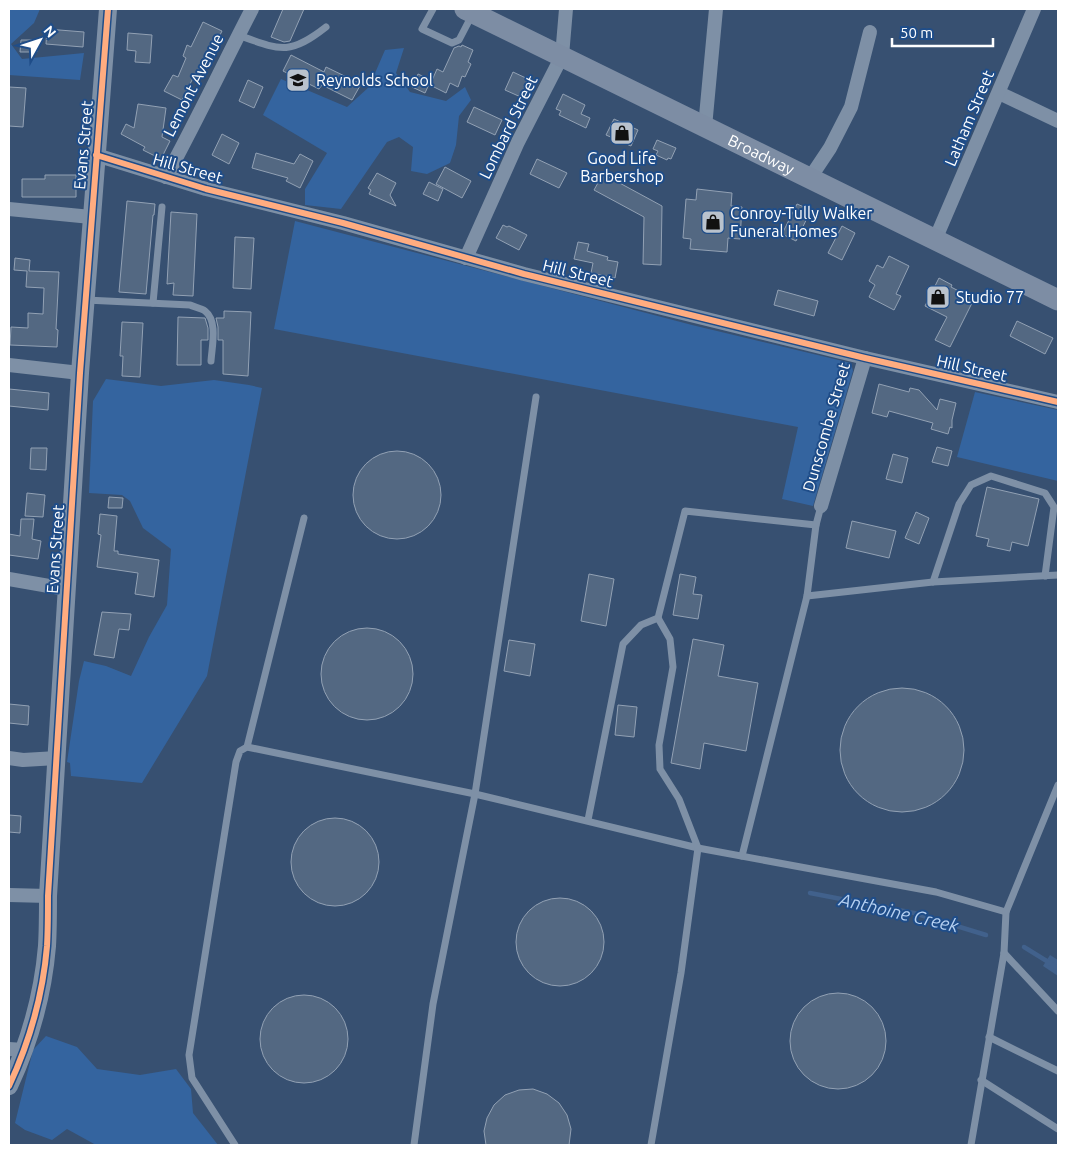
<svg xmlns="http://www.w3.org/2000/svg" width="1067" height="1154" font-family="Ubuntu,sans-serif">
  <rect width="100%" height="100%" fill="#375071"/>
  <g fill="#34649f">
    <polygon points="9,9 40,9 34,23 11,44 22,59 84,53 80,80 9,75"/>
    <polygon points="404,48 396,73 410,92 446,101 465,87 471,100 459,116 456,145 450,163 427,174 411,171 413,147 399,137 387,142 341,209 305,205 305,189 327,153 263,115 281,79 347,107 369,87 385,50"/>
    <polygon points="295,221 692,325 851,363 853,371 813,506 782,499 798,427 274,329"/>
    <polygon points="106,379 161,386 214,380 249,385 262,388 207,676 142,783 71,776 70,763 67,762 79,681 84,661 106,666 131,676 149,637 167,605 171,549 143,528 130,501 122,495 89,493 93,401"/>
    <polygon points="975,392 1058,410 1058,481 957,457"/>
    <polygon points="46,1036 77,1047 97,1069 140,1075 176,1069 191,1089 193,1113 218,1145 96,1145 67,1129 52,1140 25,1130 15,1123 33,1050"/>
  </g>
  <polygon fill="#41618c" points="1050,955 1058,960 1058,976 1043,966"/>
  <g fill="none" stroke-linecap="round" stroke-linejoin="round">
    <g stroke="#41618c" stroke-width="4.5">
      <polyline points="810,893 914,913 986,935"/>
      <polyline points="1024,947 1058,968"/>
    </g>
  </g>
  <g fill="#536882" stroke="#92a1b4">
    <polygon points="283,9 304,9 290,41 284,42 271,37"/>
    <polygon points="203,22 222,31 215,45 214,44 201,72 197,70 182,100 164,91 173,75 178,77 186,58 183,56 187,45 191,47"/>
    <polygon points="47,29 84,32 83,47 46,44"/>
    <polygon points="128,33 152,35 150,63 135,62 136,51 127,50"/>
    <polygon points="21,40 37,40 37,52 20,52"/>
    <polygon points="462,45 473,50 468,62 471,64 465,77 462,76 458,87 450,83 446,93 430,85 437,69 443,72 454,48 459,46 461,47"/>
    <polygon points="291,55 324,72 326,67 361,84 352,100 322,85 319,89 283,71"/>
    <polygon points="513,72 528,79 524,87 527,89 523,98 505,90"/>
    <polygon points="418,74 431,80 425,93 412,87"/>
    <polygon points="248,80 263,87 254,108 239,101"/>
    <polygon points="9,87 26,88 23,127 9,126"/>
    <polygon points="563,94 585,105 581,114 590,118 586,128 559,115 561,111 556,109"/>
    <polygon points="138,104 166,108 162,137 170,141 161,159 143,150 145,147 121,134 126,124 134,128"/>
    <polygon points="474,107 502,120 495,135 467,122"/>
    <polygon points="614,119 638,130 631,146 606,135"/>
    <polygon points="222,134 239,143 229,164 212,155"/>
    <polygon points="657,140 676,148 671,159 668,158 667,160 656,155 658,151 653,149"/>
    <polygon points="256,153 294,164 300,154 313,161 300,188 286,181 288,178 252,168"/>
    <polygon points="537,159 567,173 559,188 530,174"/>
    <polygon points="445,167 471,181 462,198 436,184"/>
    <polygon points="377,173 396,183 390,195 396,206 369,194 371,190 368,188"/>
    <polygon points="603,174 662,206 661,265 643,264 644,217 594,190"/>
    <polygon points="45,175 76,175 76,197 22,197 22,179 45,179"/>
    <polygon points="429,182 443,189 438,201 423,194"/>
    <polygon points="697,189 732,193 731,206 742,207 740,239 728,238 727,252 690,249 691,239 683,238 686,199 696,200"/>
    <polygon points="127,201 155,204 154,215 153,215 146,294 119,292"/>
    <polygon points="797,204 811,210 796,241 782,234"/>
    <polygon points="171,212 197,214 193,296 173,295 174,283 167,284"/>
    <polygon points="503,225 507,227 509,226 527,235 519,250 496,238"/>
    <polygon points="842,226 855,233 842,260 828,253"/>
    <polygon points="235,237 254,238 251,289 233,288"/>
    <polygon points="578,242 589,244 587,251 608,257 607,260 618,262 615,278 591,273 593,263 574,259"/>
    <polygon points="889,256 909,266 896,294 901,296 894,310 869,297 875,285 869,281 877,265 883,268"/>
    <polygon points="15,258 30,260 29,271 59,272 56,329 58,330 57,347 10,345 11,327 28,328 28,313 43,314 44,288 26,287 27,271 14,270"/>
    <polygon points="939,278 952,285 951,287 974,299 950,347 935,340 947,317 925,306"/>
    <polygon points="778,290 818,301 814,316 774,305"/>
    <polygon points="224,311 251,312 248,376 223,374 223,340 218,340 218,327 216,318 224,318"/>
    <polygon points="178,317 205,318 208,328 208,340 201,340 201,365 177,365"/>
    <polygon points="1017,321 1053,338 1045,354 1010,336"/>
    <polygon points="122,322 143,323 140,377 122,376 123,356 120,356"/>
    <polygon points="879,384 909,392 910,388 919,390 937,410 940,399 956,403 952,420 952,428 950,427 948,434 931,429 933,423 889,411 887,417 872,413"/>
    <polygon points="9,389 49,393 48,410 9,406"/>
    <polygon points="937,447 952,451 948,466 932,462"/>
    <polygon points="31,448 47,448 46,470 30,469"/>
    <circle cx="397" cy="495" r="44"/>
    <polygon points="893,454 908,458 902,483 886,479"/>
    <polygon points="987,487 1039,499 1028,546 1012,542 1010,551 987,546 989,539 976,536"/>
    <polygon points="27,493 45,495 43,517 25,516"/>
    <polygon points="109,497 123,498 122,508 108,508"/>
    <polygon points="916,512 929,518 919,544 905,538"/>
    <polygon points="100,514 117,516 114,551 118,551 118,554 159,560 154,597 135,594 138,573 97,567 101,535 98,534"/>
    <polygon points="21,519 34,519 32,539 41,541 38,559 9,555 9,534 20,536"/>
    <polygon points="852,521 896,531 889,558 846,548"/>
    <polygon points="589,574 614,579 606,626 581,621"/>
    <polygon points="680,574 696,577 693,594 702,595 698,619 673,615"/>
    <polygon points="102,612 131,614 129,630 119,629 114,658 94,655"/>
    <circle cx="367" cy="674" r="46"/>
    <polygon points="693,639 724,645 718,676 758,683 746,751 704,743 700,769 671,763"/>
    <polygon points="509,640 535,644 530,676 504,671"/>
    <circle cx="902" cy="750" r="62"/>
    <polygon points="9,704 29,706 28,725 9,723"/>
    <polygon points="618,705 637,707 634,737 615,735"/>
    <polygon points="9,815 21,816 20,833 9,832"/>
    <circle cx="335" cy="862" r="44"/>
    <circle cx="560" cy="942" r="44"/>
    <circle cx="838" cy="1041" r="48"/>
    <circle cx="304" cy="1039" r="44"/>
    <polygon points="533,1089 547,1094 559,1103 567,1115 571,1129 569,1145 486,1145 484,1131 487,1118 494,1105 505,1095 519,1090"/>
  </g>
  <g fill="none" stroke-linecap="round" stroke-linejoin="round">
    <g stroke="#7e90a6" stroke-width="7">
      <polyline points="433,9 422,29 452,43 459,40 472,15"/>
      <path d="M238 35C280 50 289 56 326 27"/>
      <path d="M86 300 190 305C194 307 201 308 205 311 218 321 212 346 211 361"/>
      <polyline points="153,303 162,207"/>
      <polyline points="933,582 959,504 971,485 991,476 1045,493 1054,507 1045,576"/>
      <polyline points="807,596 933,582 1058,575"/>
      <polyline points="247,747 304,518"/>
      <polyline points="588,820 623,644 641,625 658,618 685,511 816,525"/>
      <polyline points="742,856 807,596 816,525 821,506"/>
      <polyline points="1004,953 1058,1011"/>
      <polyline points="989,1037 1058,1071"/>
      <polyline points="981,1080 1058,1129"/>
      <polyline points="235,1145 192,1078 189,1055 236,762 240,751 247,747 475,794 698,848 936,892 1006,912"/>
      <polyline points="414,1145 433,1004 475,794 536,397"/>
      <polyline points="651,1145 681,973 698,848 679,799 660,769 659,745 673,667 670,639 658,618"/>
      <polyline points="971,1145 1004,953 1006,912 1058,785"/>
    </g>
    <g stroke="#7e90a6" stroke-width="14">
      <polyline points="999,93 1058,121"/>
      <polyline points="705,127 716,9"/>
      <polyline points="96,155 206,189 343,223 524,274 865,358 1058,402"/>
      <path d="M166 177C196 122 223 65 252 9"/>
      <polyline points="810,178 830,148 851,107 870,32"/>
      <polyline points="9,209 91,217"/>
      <polyline points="935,240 1034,9"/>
      <polyline points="466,258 518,142 562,56 566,9"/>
      <polyline points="9,365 80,373"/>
      <polyline points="821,506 865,358"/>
      <polyline points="9,579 66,589"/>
      <polyline points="9,758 23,760 57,758"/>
      <polyline points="9,895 48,896"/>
      <polyline points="9,1049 23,1050"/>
    </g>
    <path stroke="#7e90a6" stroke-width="18" d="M9 1086C29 1043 43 994 47 946 48 929 48 913 48 896L80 373 108 9"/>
    <path stroke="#7d8da4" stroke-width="21" id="s1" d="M465 9 1058 300"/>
    <g stroke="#1f4d89" stroke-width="9">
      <g id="cycleway">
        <polyline points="96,155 206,189 343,223 524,274 865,358 1058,402"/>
        <path d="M9 1086C29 1043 43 994 47 946 48 929 48 913 48 896L80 373 108 9"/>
      </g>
    </g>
    <use href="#cycleway" stroke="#ffac80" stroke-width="6"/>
  </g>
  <defs>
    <g id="school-square" transform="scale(1.25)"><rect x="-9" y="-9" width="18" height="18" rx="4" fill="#b9c2cd" stroke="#1f4d89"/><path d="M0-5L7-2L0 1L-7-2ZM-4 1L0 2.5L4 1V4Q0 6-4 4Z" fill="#111"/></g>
    <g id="shop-square" transform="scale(1.25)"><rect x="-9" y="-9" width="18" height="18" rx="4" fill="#b9c2cd" stroke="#1f4d89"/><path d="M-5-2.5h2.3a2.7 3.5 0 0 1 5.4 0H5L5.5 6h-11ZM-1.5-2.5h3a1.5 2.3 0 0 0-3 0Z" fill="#111"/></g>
  </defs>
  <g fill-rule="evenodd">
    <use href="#school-square" x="298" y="80"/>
    <use href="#shop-square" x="622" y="133"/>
    <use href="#shop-square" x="713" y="222"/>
    <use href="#shop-square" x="938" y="297"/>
  </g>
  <g text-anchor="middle" stroke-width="4" stroke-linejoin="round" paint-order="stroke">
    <g font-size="16" fill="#fff" stroke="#1f4d89" text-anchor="start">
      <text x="316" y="86">Reynolds School</text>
      <text x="622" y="164" text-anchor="middle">Good Life<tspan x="622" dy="18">Barbershop</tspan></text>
      <text x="730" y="219">Conroy-Tully Walker<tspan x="730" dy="18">Funeral Homes</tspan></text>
      <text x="956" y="303">Studio 77</text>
    </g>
    <g font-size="16" fill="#fff" stroke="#1f4d89">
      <text transform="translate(193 85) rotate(-63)" y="6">Lemont Avenue</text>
      <text transform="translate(969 118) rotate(-67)" y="6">Latham Street</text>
      <text transform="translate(508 127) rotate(-64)" y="6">Lombard Street</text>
      <text transform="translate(83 145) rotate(-85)" y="6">Evans Street</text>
      <text dy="6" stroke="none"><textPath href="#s1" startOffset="330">Broadway</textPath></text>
      <text transform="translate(188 168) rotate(16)" y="6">Hill Street</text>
      <text transform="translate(578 273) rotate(14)" y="6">Hill Street</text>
      <text transform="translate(972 368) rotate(13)" y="6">Hill Street</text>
      <text transform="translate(826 427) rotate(-74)" y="6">Dunscombe Street</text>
      <text transform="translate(55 549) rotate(-86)" y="6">Evans Street</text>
    </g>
    <g font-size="18" font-style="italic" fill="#b6d1f2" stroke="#1f4d89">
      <text transform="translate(899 913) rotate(13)" y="6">Anthoine Creek</text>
    </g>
  </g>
  <rect width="1067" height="1154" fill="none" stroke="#ffffff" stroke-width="20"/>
  <g transform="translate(40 40) rotate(50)" stroke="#1f4d89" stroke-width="4" paint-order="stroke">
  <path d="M0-4L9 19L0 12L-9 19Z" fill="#ffffff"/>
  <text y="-8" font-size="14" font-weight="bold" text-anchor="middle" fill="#ffffff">N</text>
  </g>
  <path d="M892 38v8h101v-8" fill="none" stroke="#ffffff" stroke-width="2.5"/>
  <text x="900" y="38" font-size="15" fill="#ffffff" stroke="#1f4d89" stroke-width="4" paint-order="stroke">50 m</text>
</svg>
